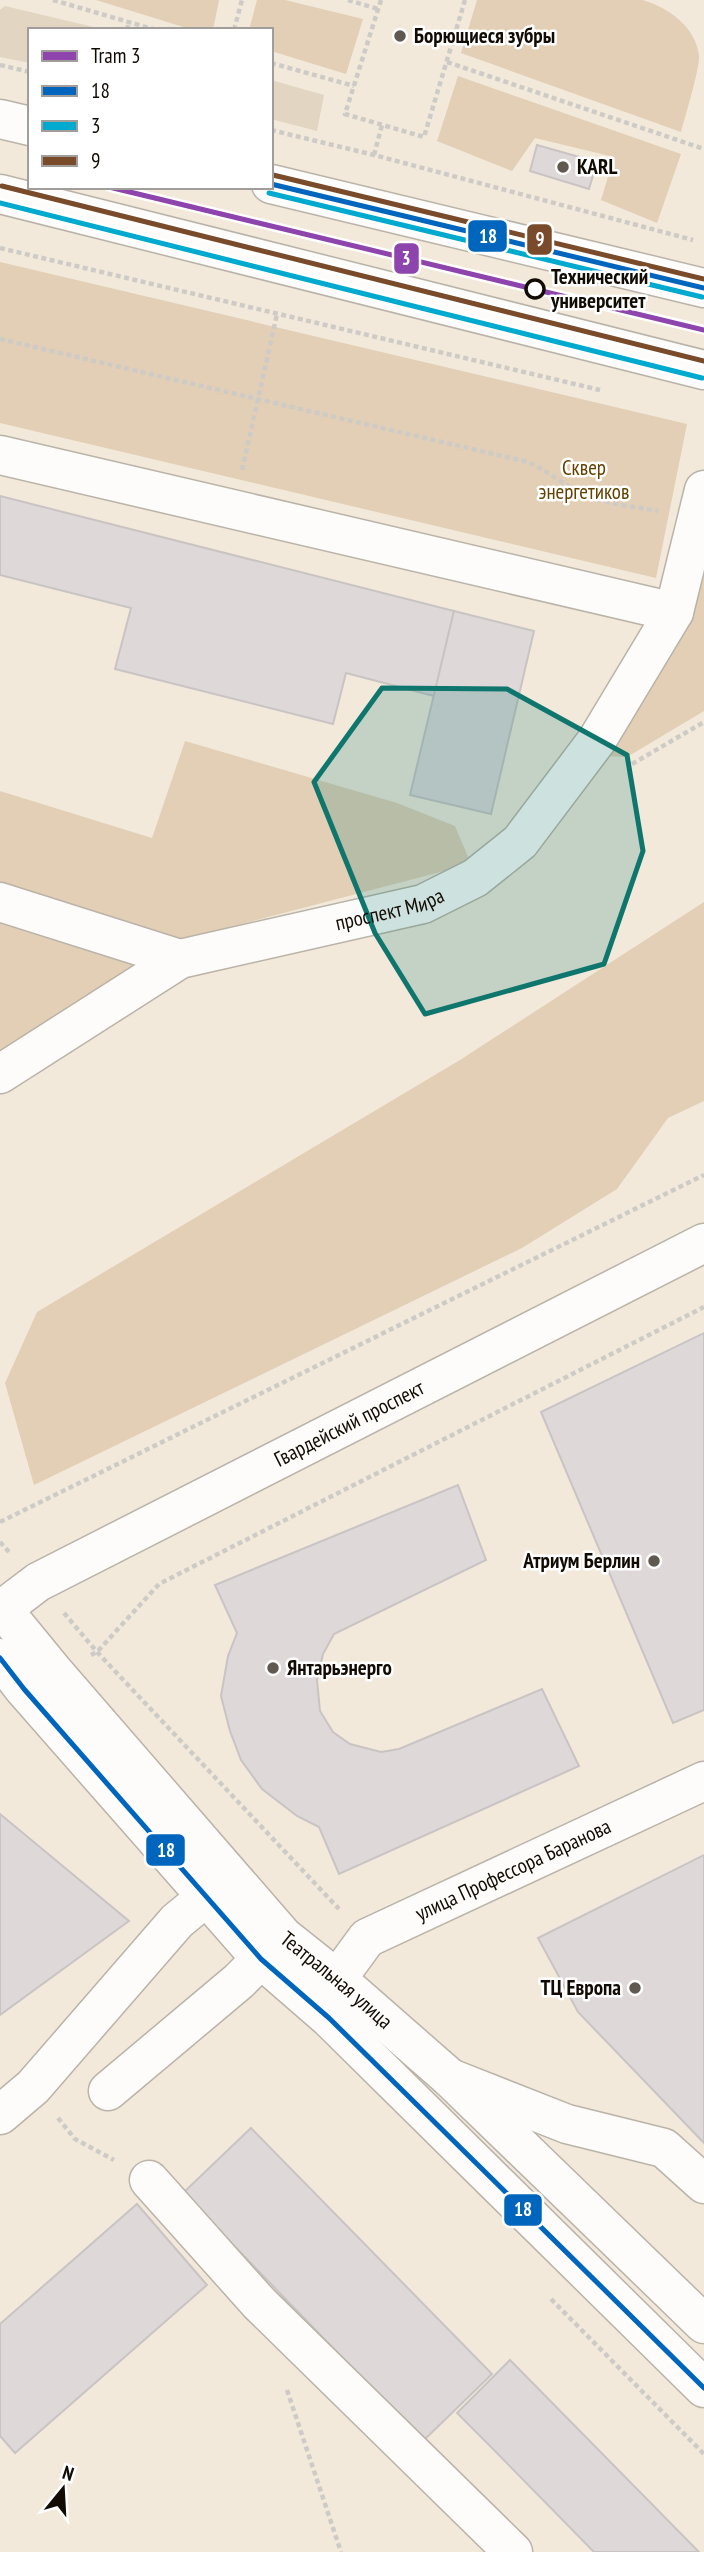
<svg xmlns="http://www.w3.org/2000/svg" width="704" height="2552" font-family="'PT Sans Narrow',sans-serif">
  <rect width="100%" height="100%" fill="#f2e9db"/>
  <g fill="#e2d5c1">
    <polygon points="5,6 106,30 30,30 30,63 0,57 0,10"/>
    <polygon points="271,80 324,95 317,131 271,119"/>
  </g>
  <g fill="#e2cfb5">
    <polygon points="96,0 219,0 213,30 193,30"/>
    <polygon points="257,0 285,0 363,19 346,74 271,51 271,30 249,30"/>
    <path d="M477 0H643C669 8 696 27 699 56 700 68 685 117 681 132L461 53Z"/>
    <polygon points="458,76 681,154 657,223 601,200 614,157 535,138 512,171 437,141"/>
    <polygon points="0,262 687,424 656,578 0,423"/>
    <polygon points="704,554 704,711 627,757 600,756"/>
    <polygon points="185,741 397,803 455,826 471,864 181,940 0,887 0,791 152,838"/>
    <polygon points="704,902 704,1101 668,1118 617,1189 522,1248 34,1485 5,1383 37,1312 460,1060"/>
    <polygon points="0,915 143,959 0,1056"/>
  </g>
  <g fill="#ded8d9" stroke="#c9c4c3" stroke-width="2">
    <polygon points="537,145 597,162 589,189 530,171"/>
    <polygon points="0,496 454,611 434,696 346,673 333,724 115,669 131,608 0,575"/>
    <polygon points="454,611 534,631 491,814 410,795"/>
    <polygon points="704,1333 704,1710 673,1723 541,1412"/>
    <polygon points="458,1485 486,1560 334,1634 323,1654 317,1680 320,1711 333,1732 350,1744 381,1752 399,1749 542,1689 579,1766 339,1874 319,1827 297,1816 262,1789 241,1760 230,1731 221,1696 228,1656 237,1633 215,1585"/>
    <polygon points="0,1814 129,1921 0,2015"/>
    <polygon points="704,1855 704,2143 578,2012 538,1938"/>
    <polygon points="251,2128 492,2374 423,2441 183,2193"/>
    <polygon points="137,2204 207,2285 15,2453 0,2436 0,2324"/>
    <polygon points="510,2360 699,2552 594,2552 491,2447 457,2413"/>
  </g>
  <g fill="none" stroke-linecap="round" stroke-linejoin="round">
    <g stroke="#bab3a8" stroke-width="41">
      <g id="minor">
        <polyline points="0,455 674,612"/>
        <polyline points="0,902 180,959"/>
        <path id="s1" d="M0 1074 180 959 423 904 475 878 520 842 597 740 674 612 704 490"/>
        <path id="s2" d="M337 1979 367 1938 704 1781"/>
        <polyline points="450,2078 567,2124 664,2148 704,2184"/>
        <polyline points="108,2091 239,1981 261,1959"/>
        <polyline points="0,2115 33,2087 177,1921 205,1898"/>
        <polyline points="149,2180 259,2303 513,2552"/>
      </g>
    </g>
    <g stroke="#bab3a8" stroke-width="41">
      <g id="major">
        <polyline points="0,119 30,126"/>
        <polyline points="271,184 704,288"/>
        <polyline points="0,194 704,370"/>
        <path id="s3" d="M0 1606 54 1672 283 1936 337 1979 450 2078 704 2324"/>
        <path id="s4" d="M0 1611 38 1582 704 1243"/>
        <polyline points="0,1658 24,1689 261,1959 329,2018 704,2388"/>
      </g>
    </g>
    <g stroke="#cecbc7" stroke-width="4.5" stroke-dasharray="5 3.5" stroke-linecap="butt">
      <polyline points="53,0 156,30"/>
      <polyline points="348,0 378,9"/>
      <polyline points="381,0 345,114 424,137 465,0"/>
      <polyline points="127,30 129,22"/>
      <polyline points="234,30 242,0"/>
      <polyline points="447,62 704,149"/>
      <polyline points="271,63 354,86"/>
      <polyline points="0,65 30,72"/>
      <polyline points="271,130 374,155 693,240"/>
      <polyline points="374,155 382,125"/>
      <polyline points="0,248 600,390"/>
      <path d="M0 339 528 462C546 470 560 482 577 491 601 504 631 506 658 511"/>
      <polyline points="242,470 277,314"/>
      <polyline points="632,764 704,722"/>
      <polyline points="0,1522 704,1175"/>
      <polyline points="0,1542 9,1552"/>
      <polyline points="64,1613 97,1652 339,1909"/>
      <polyline points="91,1655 97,1652 159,1584 704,1307"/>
      <polyline points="58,2118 75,2139 114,2160"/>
      <polyline points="551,2299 704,2454"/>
      <polyline points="287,2390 341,2552"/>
    </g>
    <use href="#minor" stroke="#fdfcfa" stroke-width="38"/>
    <use href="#major" stroke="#fdfcfa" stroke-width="38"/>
    <g stroke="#fff" stroke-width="10">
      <g id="bus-1">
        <polyline points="271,184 704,288"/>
        <polyline points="0,1658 24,1689 261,1959 329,2018 704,2388"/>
      </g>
    </g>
    <g stroke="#fff" stroke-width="10">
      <g id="bus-2">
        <polyline points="269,193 702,297"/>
        <polyline points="0,203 702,378"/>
      </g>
    </g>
    <g stroke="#fff" stroke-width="10">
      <g id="bus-3">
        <polyline points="273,175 704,279"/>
        <polyline points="2,186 704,361"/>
      </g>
    </g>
    <use href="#bus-1" stroke="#0065bd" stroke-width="5"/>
    <use href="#bus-2" stroke="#00a9ce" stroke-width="5"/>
    <use href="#bus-3" stroke="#7a4b2a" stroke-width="5"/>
    <g stroke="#fff" stroke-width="10">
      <polyline id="tram-1" points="109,187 704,330"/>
    </g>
    <use href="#tram-1" stroke="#8e44ad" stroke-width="5"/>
  </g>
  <path fill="#0f766e" fill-opacity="0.2" stroke="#0f766e" stroke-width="5" stroke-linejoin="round" d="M382 688 507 689 627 755 643 851 604 964 425 1014 375 933 314 782Z"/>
  <g fill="#60594f" stroke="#fff" stroke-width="2.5">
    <circle cx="400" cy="36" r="7"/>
    <circle cx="563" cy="167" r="7"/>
    <circle cx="654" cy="1561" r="7"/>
    <circle cx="273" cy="1668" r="7"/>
    <circle cx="635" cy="1988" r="7"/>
  </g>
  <circle fill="#fff" stroke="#110b04" stroke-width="3.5" cx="535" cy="289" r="9"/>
  <g text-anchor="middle" stroke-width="5" stroke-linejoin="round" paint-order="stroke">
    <g font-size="21" font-weight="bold" fill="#110b04" stroke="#fff" text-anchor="start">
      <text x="414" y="43">Борющиеся зубры</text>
      <text x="577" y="174">KARL</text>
      <text x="640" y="1568" text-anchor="end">Атриум Берлин</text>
      <text x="287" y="1675">Янтарьэнерго</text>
      <text x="621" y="1995" text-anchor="end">ТЦ Европа</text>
    </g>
    <g font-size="21" font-weight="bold" fill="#110b04" stroke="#fff" text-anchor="start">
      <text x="551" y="284">Технический<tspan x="551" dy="24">университет</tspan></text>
    </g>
    <g font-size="21" fill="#644100" stroke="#fff">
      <text x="584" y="475">Сквер<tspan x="584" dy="24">энергетиков</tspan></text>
    </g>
    <g font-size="21" fill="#110b04" stroke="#fff">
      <text dy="7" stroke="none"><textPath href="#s1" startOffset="429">проспект Мира</textPath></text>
      <text dy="7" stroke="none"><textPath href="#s4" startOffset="397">Гвардейский проспект</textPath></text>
      <text dy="7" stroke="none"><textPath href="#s2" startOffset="212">улица Профессора Баранова</textPath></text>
      <text dy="7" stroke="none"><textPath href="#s3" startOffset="504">Театральная улица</textPath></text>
    </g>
  </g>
  <g stroke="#fff" stroke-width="2.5">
    <rect x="467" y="219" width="41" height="34" rx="7" fill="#0065bd"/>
    <rect x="526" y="223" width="27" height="33" rx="7" fill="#7a4b2a"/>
    <rect x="393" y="242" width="27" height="33" rx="7" fill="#8e44ad"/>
    <rect x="145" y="1833" width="41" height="34" rx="7" fill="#0065bd"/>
    <rect x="503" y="2193" width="40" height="34" rx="7" fill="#0065bd"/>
  </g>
  <g font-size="19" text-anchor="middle" font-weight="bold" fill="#fff">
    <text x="488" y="243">18</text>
    <text x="540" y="246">9</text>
    <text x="406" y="265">3</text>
    <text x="166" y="1857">18</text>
    <text x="523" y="2216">18</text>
  </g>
  <rect x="28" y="28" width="245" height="161" fill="#ffffff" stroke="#a09d9b" stroke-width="2"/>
  <rect x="42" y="51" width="35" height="10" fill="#8e44ad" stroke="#a09d9b" stroke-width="2"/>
  <text x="91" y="63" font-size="21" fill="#110b04">Tram 3</text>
  <rect x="42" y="86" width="35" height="10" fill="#0065bd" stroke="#a09d9b" stroke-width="2"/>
  <text x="91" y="98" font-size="21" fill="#110b04">18</text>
  <rect x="42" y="121" width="35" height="10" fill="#00a9ce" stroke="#a09d9b" stroke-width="2"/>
  <text x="91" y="133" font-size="21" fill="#110b04">3</text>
  <rect x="42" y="156" width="35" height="10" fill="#7a4b2a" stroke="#a09d9b" stroke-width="2"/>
  <text x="91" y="168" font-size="21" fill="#110b04">9</text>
  <g transform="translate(63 2489) rotate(18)" stroke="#ffffff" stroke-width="5" paint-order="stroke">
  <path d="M0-5L12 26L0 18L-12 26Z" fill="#110b04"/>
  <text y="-10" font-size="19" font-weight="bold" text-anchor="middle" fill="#110b04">N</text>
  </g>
</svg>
